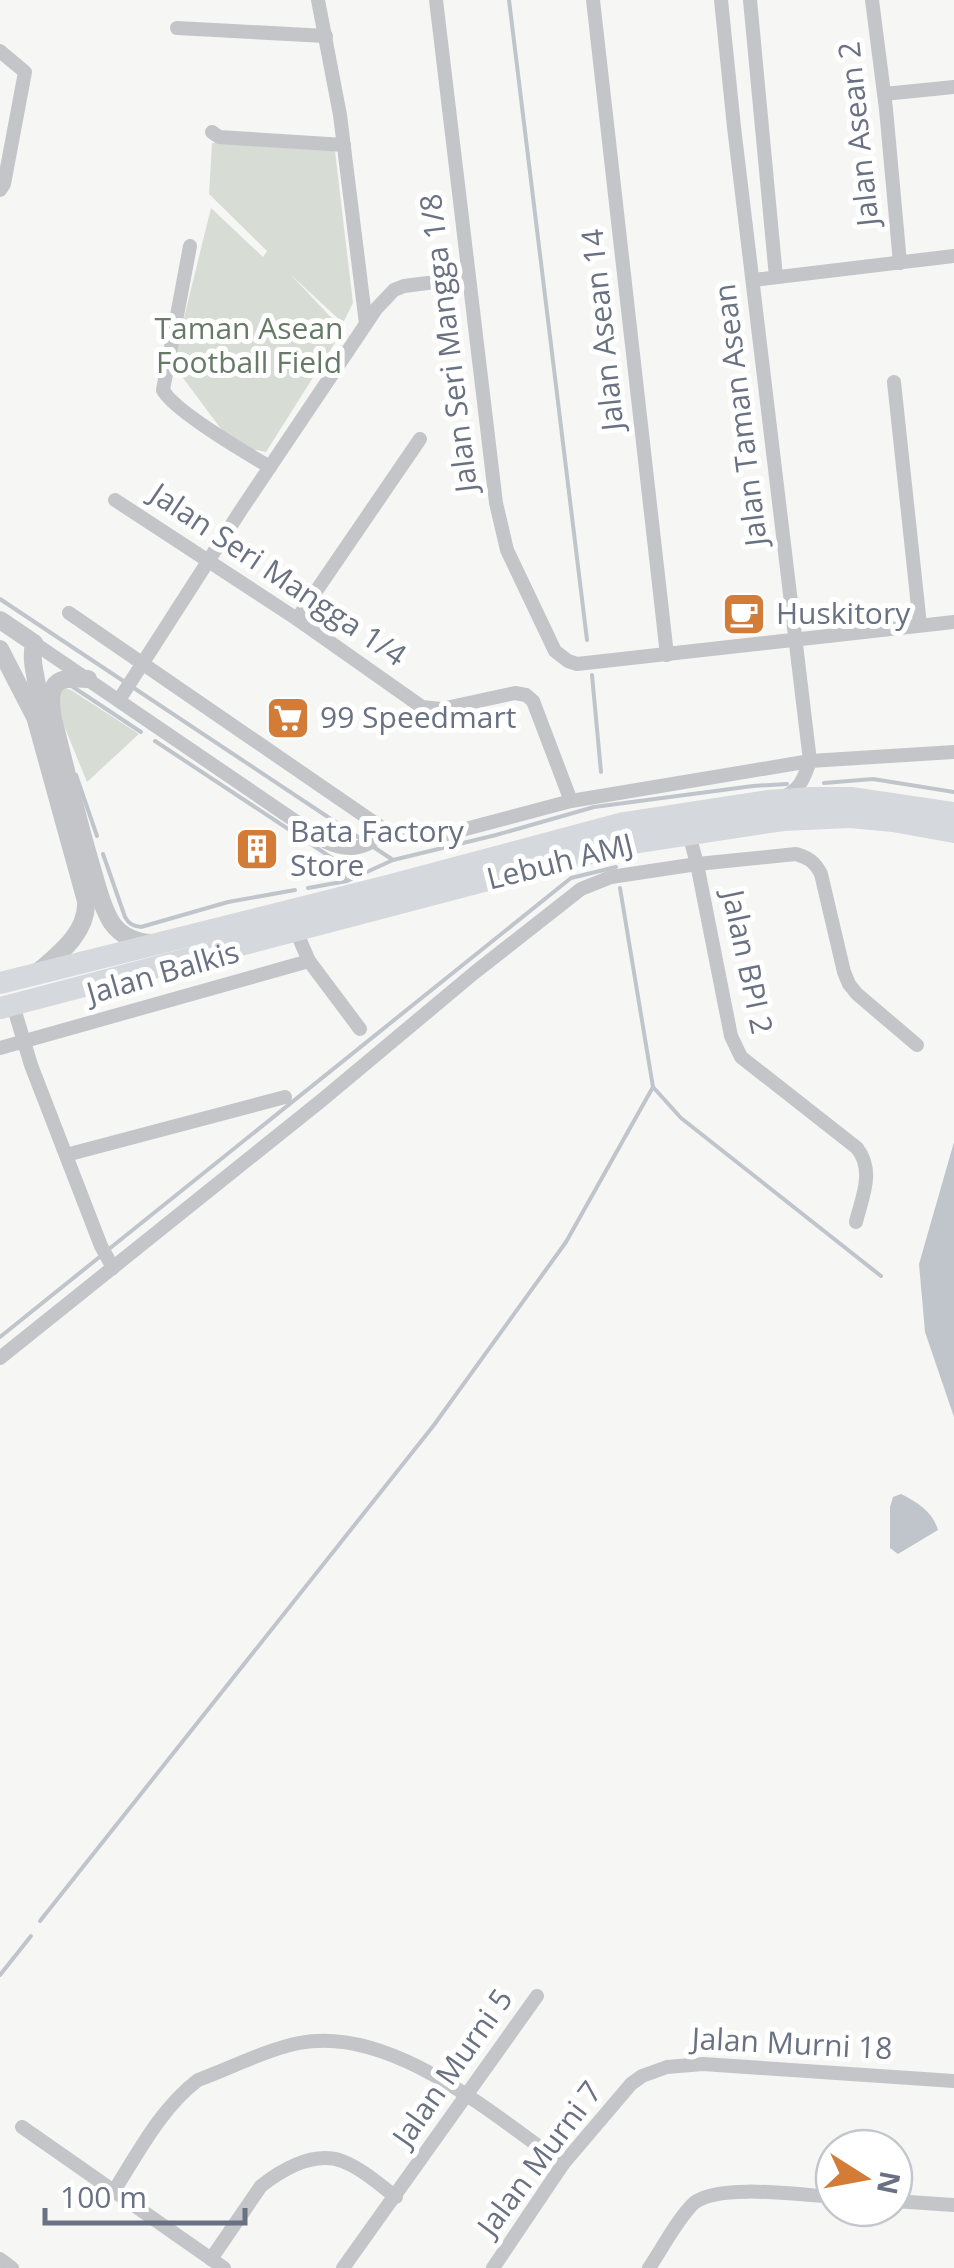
<svg xmlns="http://www.w3.org/2000/svg" width="954" height="2268" font-family="'Open Sans',sans-serif">
  <rect width="100%" height="100%" fill="#f6f7f4"/>
  <g fill="#d7ddd5">
    <polygon points="212,143 335,151 353,303 343,323 291,275 343,330 266,452 233,445 183,378 176,350 211,208 263,257 267,251 209,194"/>
    <polygon points="65,688 71,690 139,734 87,782 56,706 60,690"/>
  </g>
  <g fill="#bfc5cb">
    <polygon points="954,1142 954,1417 925,1332 919,1264"/>
    <path d="M901 1494C917 1502 933 1512 938 1530L898 1554 890 1548V1507L893 1497Z"/>
  </g>
  <g fill="none" stroke-linecap="round" stroke-linejoin="round">
    <g stroke="#bfc5cb" stroke-width="4">
      <polyline points="509,0 587,640"/>
      <polyline points="0,599 364,841"/>
      <polyline points="592,675 601,772"/>
      <polyline points="70,685 141,732"/>
      <polyline points="155,741 332,858 347,881"/>
      <polyline points="76,775 97,836"/>
      <polyline points="824,783 873,779 954,792"/>
      <polyline points="372,846 393,860"/>
      <path d="M103 854 125 917C129 924 133 926 141 927L228 902 295 890"/>
      <polyline points="308,888 347,881 393,860 496,835 594,807 753,786 787,784"/>
      <polyline points="620,888 653,1087 681,1118 881,1276"/>
      <polyline points="109,1249 571,878 616,867"/>
      <polyline points="0,1337 102,1255"/>
      <polyline points="40,1921 434,1425 566,1242 653,1087"/>
      <polyline points="0,1975 31,1936"/>
    </g>
    <g stroke="#c3c5c9" stroke-width="14">
      <polyline points="318,0 340,115 366,324"/>
      <polyline points="436,0 496,503 507,550 555,651 568,661 577,664 954,622"/>
      <polyline points="593,0 667,655"/>
      <path d="M721 0 734 127 810 761C804 778 800 790 783 797"/>
      <polyline points="750,0 776,277"/>
      <polyline points="872,0 886,109 900,263"/>
      <polyline points="177,28 326,36"/>
      <polyline points="0,51 25,72 4,184 0,190"/>
      <polyline points="884,94 954,87"/>
      <polyline points="212,132 219,137 344,145"/>
      <path d="M190 246 163 390C174 411 246 453 270 467"/>
      <polyline points="753,280 954,256"/>
      <polyline points="894,382 920,625"/>
      <polyline points="115,500 297,619 422,707 441,709 515,693 526,695 533,701 571,801"/>
      <polyline points="69,613 385,830 398,835 412,837 439,836 571,801 810,761 954,752"/>
      <polyline points="297,619 420,439"/>
      <path d="M34 643 326 842C349 853 368 849 385 830"/>
      <polyline points="119,700 241,510 376,309 394,290 404,286 467,278"/>
      <path d="M689 834 697 864 731 1036 741 1057 857 1148C875 1171 862 1197 856 1222"/>
      <polyline points="309,961 360,1029"/>
      <polyline points="13,1005 31,1065 101,1246 113,1268"/>
      <polyline points="0,1048 309,961 296,931"/>
      <polyline points="66,1155 285,1097"/>
      <path d="M0 1358 322 1100 474 973 581 889 611 877 697 864 796 854C809 858 815 862 821 874L844 972 849 984 857 994 917 1045"/>
      <polyline points="22,2127 224,2268"/>
      <path d="M114 2191C138 2153 161 2108 198 2080 231 2068 265 2050 299 2043 391 2025 492 2114 563 2164"/>
      <polyline points="894,2201 954,2205"/>
      <polyline points="0,2259 12,2268"/>
      <path d="M211 2259 261 2186C283 2169 314 2151 342 2161 361 2168 380 2185 396 2197"/>
      <polyline points="343,2268 537,1996"/>
      <polyline points="493,2268 563,2164 631,2084 642,2076 667,2067 703,2064 954,2081"/>
      <path d="M649 2268C662 2249 678 2218 694 2203 718 2183 802 2195 834 2197"/>
    </g>
    <g stroke="#c3c5c9" stroke-width="18">
      <path d="M0 620 34 643C30 665 37 675 38 695 38 703 35 710 36 720L86 901C88 932 59 954 38 972"/>
      <polyline points="0,649 36,719"/>
      <path d="M39 699 46 702 52 715C65 765 76 815 91 865 97 884 101 906 112 923 121 936 137 943 152 943"/>
      <path d="M52 713C48 680 58 677 88 679"/>
    </g>
    <g stroke="#d5d8dc" stroke-width="22">
      <polyline points="0,983 384,887 624,823 768,801 811,798 851,798 954,813"/>
      <polyline points="0,1008 625,844 783,820 850,817 893,821 954,832"/>
    </g>
  </g>
  <defs>
    <g id="cafe-square" transform="scale(2.25)"><rect x="-9" y="-9" width="18" height="18" rx="4" fill="#d37c38" stroke="#fff"/><path d="M-5.5-4.5H6V0H3Q3 3.5 0 3.5H-2.5Q-5.5 3.5-5.5 0ZM3-3.2v2h1.7v-2ZM-6 4.5H4V6H-6Z" fill="#fff"/></g>
    <g id="supermarket-square" transform="scale(2.25)"><rect x="-9" y="-9" width="18" height="18" rx="4" fill="#d37c38" stroke="#fff"/><path d="M-6-5.5h2.5l.6 2H6L4.5 2H-2.5L-4.4-4H-6ZM-1.5 3.2a1.3 1.3 0 1 0 .1 0ZM3 3.2a1.3 1.3 0 1 0 .1 0Z" fill="#fff"/></g>
    <g id="building-square" transform="scale(2.25)"><rect x="-9" y="-9" width="18" height="18" rx="4" fill="#d37c38" stroke="#fff"/><path d="M-4-6H4V6H1V3H-1V6H-4ZM-2.5-4.3h1.7v1.8h-1.7ZM.8-4.3h1.7v1.8H.8ZM-2.5-1h1.7V.8h-1.7ZM.8-1h1.7V.8H.8Z" fill="#fff"/></g>
  </defs>
  <g fill-rule="evenodd">
    <use href="#cafe-square" x="744" y="614"/>
    <use href="#supermarket-square" x="288" y="718"/>
    <use href="#building-square" x="257" y="849"/>
  </g>
  <g text-anchor="middle" stroke-width="10" stroke-linejoin="round" paint-order="stroke">
    <g font-size="30" fill="#697182" stroke="#fff">
      <text transform="translate(859 134) rotate(-96)" y="10">Jalan Asean 2</text>
      <text transform="translate(603 330) rotate(-96)" y="10">Jalan Asean 14</text>
      <text transform="translate(449 343) rotate(-97)" y="10">Jalan Seri Mangga 1/8</text>
      <text transform="translate(741 415) rotate(-97)" y="10">Jalan Taman Asean</text>
      <text transform="translate(278 575) rotate(34)" y="10">Jalan Seri Mangga 1/4</text>
      <text transform="translate(560 862) rotate(-14)" y="10">Lebuh AMJ</text>
      <text transform="translate(747 962) rotate(78)" y="10">Jalan BPI 2</text>
      <text transform="translate(163 973) rotate(-16)" y="10">Jalan Balkis</text>
      <text transform="translate(792 2044) rotate(3)" y="10">Jalan Murni 18</text>
      <text transform="translate(453 2068) rotate(-55)" y="10">Jalan Murni 5</text>
      <text transform="translate(540 2159) rotate(-53)" y="10">Jalan Murni 7</text>
    </g>
    <g font-size="30" fill="#677a67" stroke="#fff">
      <text x="249" y="339">Taman Asean<tspan x="249" dy="34">Football Field</tspan></text>
    </g>
    <g font-size="30" fill="#697182" stroke="#fff" text-anchor="start">
      <text x="776" y="624">Huskitory</text>
      <text x="320" y="728">99 Speedmart</text>
      <text x="290" y="842">Bata Factory<tspan x="290" dy="34">Store</tspan></text>
    </g>
  </g>
  <g transform="translate(864 2178) rotate(101)"><circle r="48" fill="#ffffff" stroke="#c3c6cd" stroke-width="2.5"/>
  <path d="M0-8L18 38L0 25L-18 38Z" fill="#d37c38"/>
  <text y="-15" font-size="28" font-weight="bold" text-anchor="middle" fill="#697182">N</text>
  </g>
  <path d="M45 2208v15h200v-15" fill="none" stroke="#697182" stroke-width="5"/>
  <text x="60" y="2208" font-size="30" fill="#697182" stroke="#ffffff" stroke-width="8" paint-order="stroke">100 m</text>
</svg>
